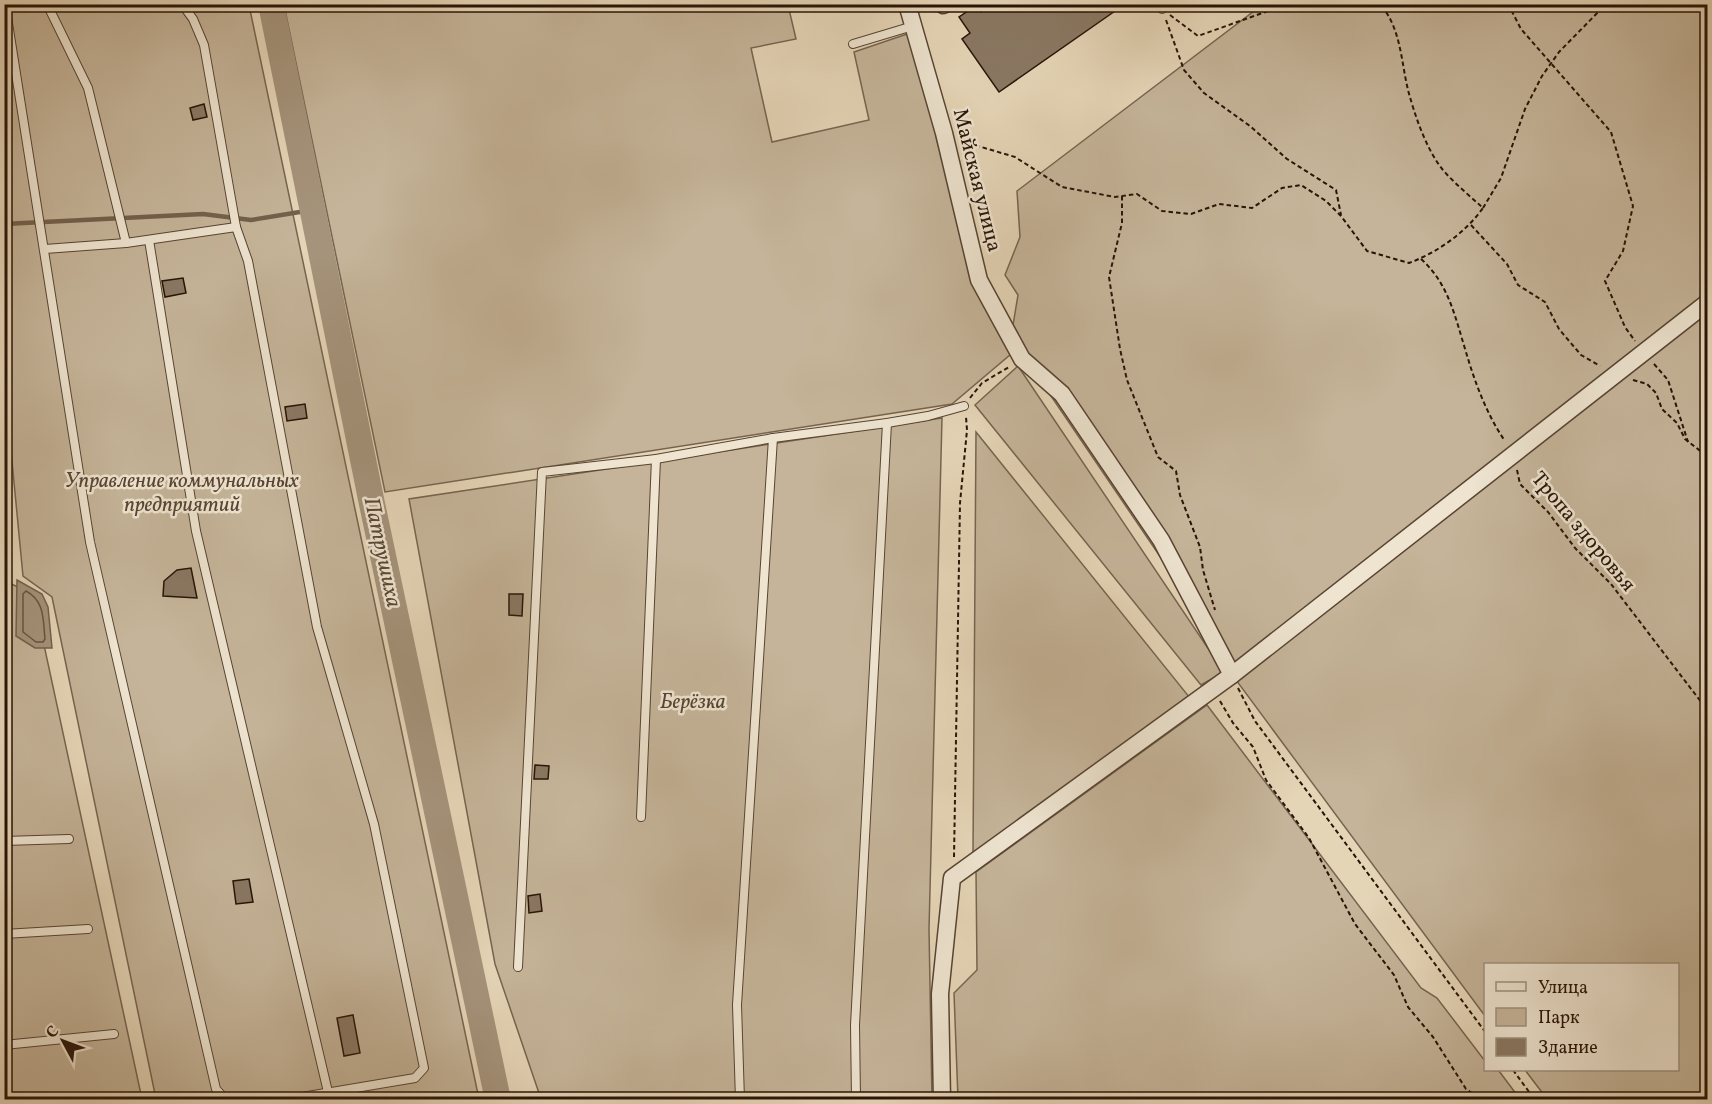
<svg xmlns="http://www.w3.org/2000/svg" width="1712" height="1104" font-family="Vollkorn,serif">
  <rect width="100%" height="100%" fill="#e5d5b7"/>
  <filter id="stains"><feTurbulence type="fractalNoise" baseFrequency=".00333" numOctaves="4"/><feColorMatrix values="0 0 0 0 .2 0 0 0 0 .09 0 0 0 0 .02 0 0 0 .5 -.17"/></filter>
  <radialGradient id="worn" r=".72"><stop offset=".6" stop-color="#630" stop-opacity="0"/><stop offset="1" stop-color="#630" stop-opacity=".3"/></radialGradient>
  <g fill="#c5b499" stroke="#766450" stroke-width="1.5">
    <polygon points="535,4 540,11 562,4 788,5 796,39 751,48 772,142 869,120 854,52 910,33 973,283 1011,354 952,404 385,492 284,5"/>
    <polygon points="4,5 249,5 479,1099 156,1099 52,597 23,576 4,378"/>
    <polygon points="1262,5 1707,5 1707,293 1233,664 1011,337 1018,295 1005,275 1020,237 1017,191"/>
    <polygon points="1707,311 1707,1099 1547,1099 1525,1070 1678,1070 1678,964 1486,964 1485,1016 1236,680"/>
    <polygon points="1018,366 1224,672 1201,685 975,405"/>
    <polygon points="942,418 929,929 932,1099 541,1099 495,964 409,499"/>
    <polygon points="976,432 1190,698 973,853"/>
    <polygon points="5,581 33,594 142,1099 5,1100"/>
    <polygon points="1207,705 1421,988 1437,998 1485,1061 1486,1070 1499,1071 1520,1099 958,1099 954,993 977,970 976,872"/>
  </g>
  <polygon fill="#a5937b" stroke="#73604d" stroke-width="1.5" points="17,580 42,594 48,607 52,648 35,648 16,636"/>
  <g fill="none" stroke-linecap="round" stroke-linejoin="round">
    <path stroke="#665441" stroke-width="1.5" d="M26 591C45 601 43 620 45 639L43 642H36L23 632V594Z"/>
    <polyline stroke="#73604d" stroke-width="4.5" points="4,224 203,214 251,220 312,210"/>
    <polyline stroke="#a5937b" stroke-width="26" points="271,4 371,499 498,1100"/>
  </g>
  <g fill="#8a7863" stroke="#281407" stroke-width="1.5">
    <polygon points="992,4 1125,4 999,92 962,39 970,33 959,17 977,5 981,12"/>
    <polygon points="204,104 207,117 193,120 190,108"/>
    <polygon points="183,278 186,293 165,297 162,281"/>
    <polygon points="305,404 307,418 287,421 285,407"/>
    <polygon points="191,568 197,598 163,596 164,581 177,570"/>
    <polygon points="509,594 523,594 522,616 509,615"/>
    <polygon points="535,765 549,766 548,779 534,779"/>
    <polygon points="249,879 253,902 236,904 233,881"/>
    <polygon points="540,894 542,911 529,913 528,896"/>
    <polygon points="353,1015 360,1053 344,1056 337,1018"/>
  </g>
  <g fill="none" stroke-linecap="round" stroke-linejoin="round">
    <g stroke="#574433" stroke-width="10">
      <g id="lane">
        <polyline points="5,4 90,542 216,1089 226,1100"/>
        <polyline points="47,4 88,88 126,243"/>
        <polyline points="182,4 193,19 204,45 236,227 248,261 317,627 374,824 424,1068 415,1078 284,1100"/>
        <polyline points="1159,4 1162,9"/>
        <polyline points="853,44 913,26"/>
        <polyline points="149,240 196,531 328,1092"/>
        <polyline points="45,249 126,243 236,227"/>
        <polyline points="641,817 656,459"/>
        <polyline points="4,841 69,839"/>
        <polyline points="4,934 88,929"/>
        <polyline points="518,967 542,472 656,459 773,438 887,423 928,416 964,406"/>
        <polyline points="4,1045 114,1034"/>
        <polyline points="4,1086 5,1100"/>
        <polyline points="740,1100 737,1005 773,438"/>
        <polyline points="856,1100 855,1025 887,423"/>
      </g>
    </g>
    <g stroke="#574433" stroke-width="19">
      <g id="street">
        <polyline points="907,4 944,133 979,280 1022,359 1062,394 1161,540 1232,675"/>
        <polyline points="943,5 945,4"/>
        <polyline points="942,1100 940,994 952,878 1232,675 1708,302"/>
      </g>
    </g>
    <g stroke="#281407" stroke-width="2" stroke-dasharray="4.5 3" stroke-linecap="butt">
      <polyline points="1508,4 1521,29 1611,132 1633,206 1623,251 1605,281 1625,327 1635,341"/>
      <polyline points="1170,15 1198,36 1268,11 1276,4"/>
      <polyline points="1166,20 1184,70 1204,93 1250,126 1287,159 1336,190 1341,215"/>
      <path d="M961 141 1015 157 1062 187 1115 197 1137 194 1162 211 1191 214 1219 204 1252 208 1282 188 1301 185 1326 201 1341 216 1367 251 1409 263C1438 252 1465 233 1483 208 1470 196 1455 184 1443 170 1426 149 1415 116 1408 90 1401 61 1401 28 1380 4"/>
      <polyline points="1122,196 1122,223 1109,277 1120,349 1127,380 1158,457 1176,471 1180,495 1200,547 1203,570 1215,610"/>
      <polyline points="1483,208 1501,178 1525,109 1542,76 1559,52 1606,4"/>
      <polyline points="1471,225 1507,264 1518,285 1545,302 1559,329 1581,355 1600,366"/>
      <path d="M1421 259C1449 284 1455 317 1466 352 1475 383 1487 415 1505 441"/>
      <polyline points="1654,364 1668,380 1688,442"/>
      <polyline points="1633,380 1647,384 1656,393 1662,409 1677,423 1685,439 1708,457"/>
      <polyline points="970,398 982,383 1009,367"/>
      <polyline points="1517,470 1520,484 1548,512 1575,548 1611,584 1708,711"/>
      <polyline points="1238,688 1255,721 1486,1033"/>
      <polyline points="1220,701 1233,723 1253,747 1266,780 1309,838 1355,924 1394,975 1408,1007 1433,1037 1466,1089 1482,1100"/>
      <polyline points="954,857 960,503 967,430 966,417"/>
      <polyline points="1513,1070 1535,1100"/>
    </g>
    <use href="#lane" stroke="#eee4d0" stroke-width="8"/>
    <use href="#street" stroke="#eee4d0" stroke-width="16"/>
  </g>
  <g text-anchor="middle" stroke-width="5" stroke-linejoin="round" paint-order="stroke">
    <g font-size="21" fill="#281407" stroke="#eee4d0">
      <text transform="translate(978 180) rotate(76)" y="7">Майская улица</text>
      <text transform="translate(1584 531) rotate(50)" y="7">Тропа здоровья</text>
    </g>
    <g font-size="21" font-style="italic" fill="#574433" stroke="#eee4d0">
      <text x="182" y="487">Управление коммунальных<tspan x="182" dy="24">предприятий</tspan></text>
      <text x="693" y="708">Берёзка</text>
    </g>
    <g font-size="22" font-style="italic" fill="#5a4735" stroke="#eee4d0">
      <text transform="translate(384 552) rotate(78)" y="8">Патрушиха</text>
    </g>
  </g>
  <rect width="1712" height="1104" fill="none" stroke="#e5d5b7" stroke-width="24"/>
  <rect x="6" y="6" width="1700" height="1092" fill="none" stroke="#281407" stroke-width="3"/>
  <rect x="12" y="12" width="1688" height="1080" fill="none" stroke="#281407" stroke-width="1.5"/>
  <rect x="1484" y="963" width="195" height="108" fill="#eee4d0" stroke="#9f9180" stroke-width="1.5"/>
  <rect x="1496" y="982" width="30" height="9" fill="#eee4d0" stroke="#9f9180" stroke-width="1.5"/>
  <text x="1538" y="993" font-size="18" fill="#281407">Улица</text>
  <rect x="1496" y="1008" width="30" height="18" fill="#c5b499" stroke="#9f9180" stroke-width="1.5"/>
  <text x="1538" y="1023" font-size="18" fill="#281407">Парк</text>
  <rect x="1496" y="1038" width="30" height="18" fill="#8a7863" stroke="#9f9180" stroke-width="1.5"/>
  <text x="1538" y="1053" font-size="18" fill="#281407">Здание</text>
  <g transform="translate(63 1041) rotate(311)" stroke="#eee4d0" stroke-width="4.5" paint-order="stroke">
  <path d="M0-4.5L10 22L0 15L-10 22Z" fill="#281407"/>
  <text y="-9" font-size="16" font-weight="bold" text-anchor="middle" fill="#281407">С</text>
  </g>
  <rect width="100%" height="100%" filter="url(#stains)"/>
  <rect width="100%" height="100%" fill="url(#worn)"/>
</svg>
